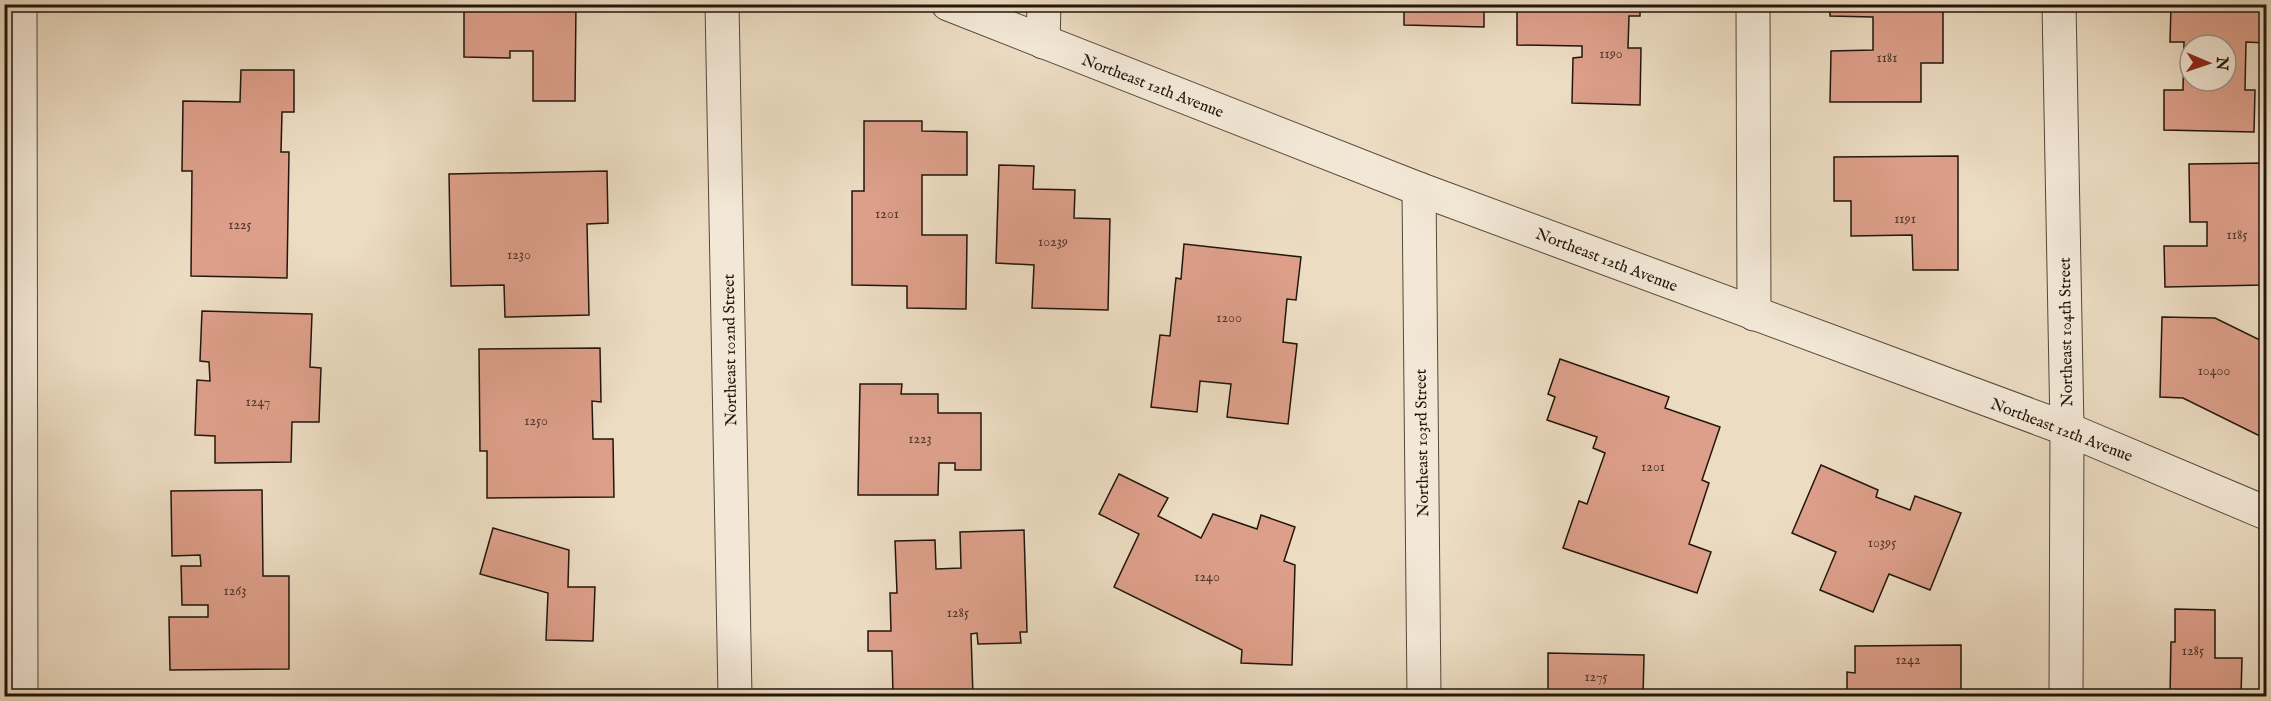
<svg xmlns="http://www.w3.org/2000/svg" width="2271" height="701" font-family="'IM FELL English',serif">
  <rect width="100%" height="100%" fill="#ecdcc2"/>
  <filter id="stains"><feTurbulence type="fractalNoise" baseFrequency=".00333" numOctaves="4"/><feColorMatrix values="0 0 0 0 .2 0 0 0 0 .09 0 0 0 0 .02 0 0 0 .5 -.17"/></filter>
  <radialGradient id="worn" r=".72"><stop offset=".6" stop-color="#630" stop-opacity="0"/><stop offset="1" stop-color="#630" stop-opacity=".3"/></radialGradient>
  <g fill="#dd9f8a" stroke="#22160d" stroke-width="1.5" fill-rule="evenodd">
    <polygon points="464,4 576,4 575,101 533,101 533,51 510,51 510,58 464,57"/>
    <polygon points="1383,4 1484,4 1484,27 1404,25 1404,10 1383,10"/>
    <polygon points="1517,4 1640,4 1640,16 1629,16 1628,48 1641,48 1640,105 1572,103 1573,58 1582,57 1582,46 1517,45"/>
    <polygon points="1830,4 1943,4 1943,63 1921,63 1921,102 1830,102 1831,51 1873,50 1873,17 1830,16"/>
    <path d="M2171 7 2266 9V43L2246 42 2245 90H2255L2254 132 2164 130V90H2183L2184 42H2170ZM2190 45H2226V81H2190Z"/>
    <polygon points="241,70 294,70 294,112 282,112 281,152 289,152 287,278 191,276 192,171 182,171 183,101 240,102"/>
    <polygon points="864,121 922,121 922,131 967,132 967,175 922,175 922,235 967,235 966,309 907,308 907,286 852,285 852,191 864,191"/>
    <polygon points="1958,156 1958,270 1913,270 1912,235 1851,236 1851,201 1834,201 1834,157"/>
    <polygon points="2266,163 2266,255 2263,255 2264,285 2165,287 2164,246 2207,246 2207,222 2190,222 2189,164"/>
    <polygon points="999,165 1034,166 1033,189 1075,190 1074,218 1110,219 1108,310 1032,308 1034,265 996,263"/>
    <polygon points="607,171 608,223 587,224 589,315 505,317 504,285 451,286 449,174"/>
    <polygon points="1184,244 1301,257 1296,300 1287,299 1283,342 1297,344 1288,424 1227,417 1231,384 1200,381 1197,412 1151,407 1160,335 1170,336 1176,278 1181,279"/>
    <polygon points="202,311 312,314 310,367 321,368 319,422 292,422 291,462 215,463 215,436 195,435 197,380 210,381 209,362 200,361"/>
    <polygon points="2162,317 2215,318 2266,343 2266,439 2183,398 2160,397"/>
    <polygon points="600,348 601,402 592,401 593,439 613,439 614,497 487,498 487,451 480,451 479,349"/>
    <polygon points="1560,359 1669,397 1665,408 1720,427 1702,480 1709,483 1689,544 1711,552 1697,593 1563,548 1579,501 1587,504 1605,453 1593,448 1597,437 1547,420 1555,397 1548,394"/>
    <polygon points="860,384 902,384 901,394 938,394 938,413 981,413 981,470 955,470 955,463 939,463 938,495 858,495"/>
    <polygon points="1821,465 1878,490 1876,497 1910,510 1915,496 1961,513 1930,590 1889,574 1873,612 1820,590 1836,552 1792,533"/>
    <polygon points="1119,474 1168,498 1158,516 1201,538 1213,514 1257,529 1261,515 1295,527 1284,561 1295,565 1292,665 1241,663 1242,650 1114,587 1139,534 1099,514"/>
    <polygon points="262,490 263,576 289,576 289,669 170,670 169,617 208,617 208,605 182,605 181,566 201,566 200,555 172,556 171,491"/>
    <polygon points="493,528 569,550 568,587 595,587 593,641 546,640 548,593 480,574"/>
    <polygon points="1024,530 1027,632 1020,632 1021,643 978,644 977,633 971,634 973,696 893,696 892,651 868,651 868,631 891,631 890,593 897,593 895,541 935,540 936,569 961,568 960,532"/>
    <polygon points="2175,609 2215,610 2215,658 2242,658 2241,696 2170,696 2171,642 2175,642"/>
    <polygon points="2263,615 2266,615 2266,669 2265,669"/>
    <polygon points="1961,645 1961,696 1847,696 1847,672 1855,673 1855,646"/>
    <polygon points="1548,653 1644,655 1643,696 1548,696"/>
  </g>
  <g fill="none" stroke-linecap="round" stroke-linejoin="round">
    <g stroke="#54483a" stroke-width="35">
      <g id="street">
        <polyline points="20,4 21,696"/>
        <polyline points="722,4 735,696"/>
        <polyline points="948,4 1419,189 2067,429 2266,513"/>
        <polyline points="1753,4 1754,314"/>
        <polyline points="2059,4 2067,429 2066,696"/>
        <polyline points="1043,42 1044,4"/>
        <polyline points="1419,189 1424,696"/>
      </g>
    </g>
    <use href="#street" stroke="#f3e8d7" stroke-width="33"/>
  </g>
  <g text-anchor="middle" stroke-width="6" stroke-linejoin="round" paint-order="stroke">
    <g font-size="14" fill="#51382c">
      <text x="1611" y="58">1190</text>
      <text x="1887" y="62">1181</text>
      <text x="887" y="218">1201</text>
      <text x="1905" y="223">1191</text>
      <text x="240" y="229">1225</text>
      <text x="2237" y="239">1185</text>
      <text x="1053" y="246">10239</text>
      <text x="519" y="259">1230</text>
      <text x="1229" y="322">1200</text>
      <text x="2214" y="375">10400</text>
      <text x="258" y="406">1247</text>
      <text x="536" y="425">1250</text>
      <text x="920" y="443">1223</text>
      <text x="1653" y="471">1201</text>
      <text x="1882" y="547">10395</text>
      <text x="1207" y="581">1240</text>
      <text x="235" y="595">1263</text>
      <text x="958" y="617">1285</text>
      <text x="2193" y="655">1285</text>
      <text x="1908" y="664">1242</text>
      <text x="1596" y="681">1275</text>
    </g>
    <g font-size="16" fill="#22160d" stroke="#f3e8d7">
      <text transform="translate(1153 85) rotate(21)" y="6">Northeast 12th Avenue</text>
      <text transform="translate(1607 259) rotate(21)" y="6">Northeast 12th Avenue</text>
      <text transform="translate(2065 332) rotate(-91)" y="6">Northeast 104th Street</text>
      <text transform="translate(729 350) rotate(-91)" y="6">Northeast 102nd Street</text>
      <text transform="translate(2062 429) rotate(21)" y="6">Northeast 12th Avenue</text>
      <text transform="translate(1421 443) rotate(-91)" y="6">Northeast 103rd Street</text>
    </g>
  </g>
  <rect width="2271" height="701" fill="none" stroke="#ecdcc2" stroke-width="24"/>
  <rect x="6" y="6" width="2259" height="689" fill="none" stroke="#22160d" stroke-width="3"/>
  <rect x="12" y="12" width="2247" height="677" fill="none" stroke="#22160d" stroke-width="1.5"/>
  <g transform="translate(2208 63) rotate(92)"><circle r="28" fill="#f3e8d7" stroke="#9f9486" stroke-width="1.5"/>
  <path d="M0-4.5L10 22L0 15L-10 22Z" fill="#8f2418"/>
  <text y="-9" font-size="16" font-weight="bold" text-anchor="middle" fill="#22160d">N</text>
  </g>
  <rect width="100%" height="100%" filter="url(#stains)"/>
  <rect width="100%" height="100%" fill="url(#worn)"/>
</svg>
